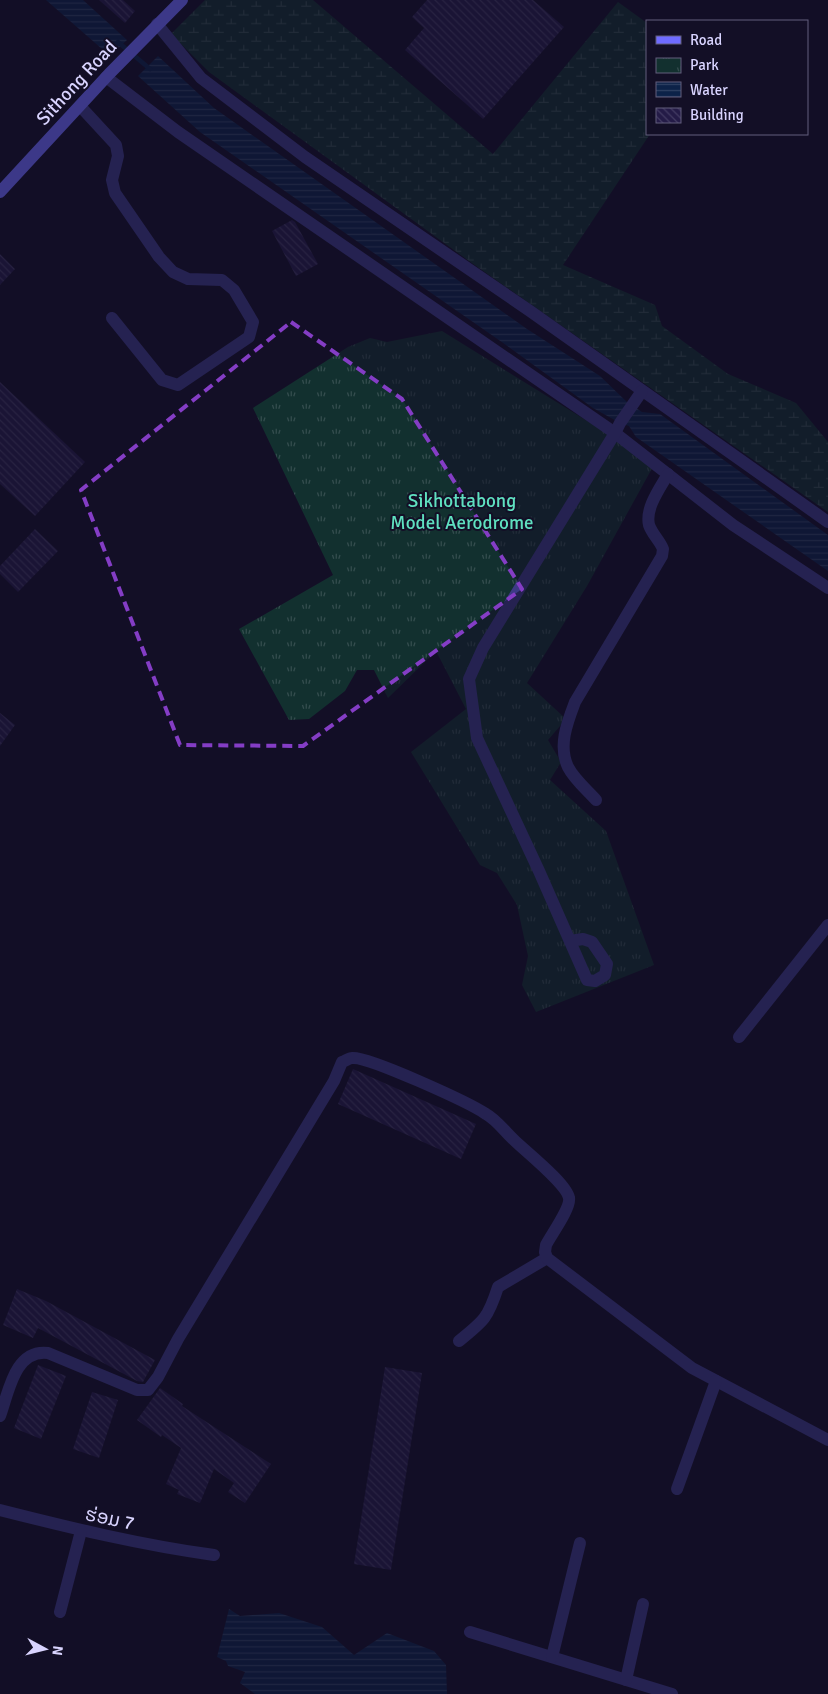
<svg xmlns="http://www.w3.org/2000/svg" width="828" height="1694" font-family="Signika,'Noto Sans Lao',sans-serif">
  <defs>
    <pattern id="wetland-marsh" width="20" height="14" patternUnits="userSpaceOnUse" patternTransform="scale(1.25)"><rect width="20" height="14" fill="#12302f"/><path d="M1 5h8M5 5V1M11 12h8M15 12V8" fill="none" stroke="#344d4e"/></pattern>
    <pattern id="park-tufts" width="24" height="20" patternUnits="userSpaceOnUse" patternTransform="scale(1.25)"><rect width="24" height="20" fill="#12302f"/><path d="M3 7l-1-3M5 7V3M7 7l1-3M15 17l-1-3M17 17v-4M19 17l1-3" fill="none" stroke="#344d4e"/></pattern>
    <pattern id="water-rules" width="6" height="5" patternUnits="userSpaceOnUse" patternTransform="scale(1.25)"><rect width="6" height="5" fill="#0c2248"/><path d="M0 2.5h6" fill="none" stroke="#2f4163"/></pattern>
    <pattern id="building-back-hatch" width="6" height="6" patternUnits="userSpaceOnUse" patternTransform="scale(1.25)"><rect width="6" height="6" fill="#241b47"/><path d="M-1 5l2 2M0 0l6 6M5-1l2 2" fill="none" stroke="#433b63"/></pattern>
  </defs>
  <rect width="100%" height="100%" fill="#130f26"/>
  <polygon fill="url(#wetland-marsh)" points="205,0 313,0 493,154 618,2 647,23 647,134 650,134 563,265 655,305 662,326 728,374 796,403 828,442 828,512 469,261 209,72 171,34"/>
  <polygon fill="url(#park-tufts)" points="442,331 655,463 587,586 527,683 566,719 548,740 561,762 550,780 606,831 654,965 536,1012 522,985 528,956 517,905 497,873 480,865 411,752 466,709 436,651 388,698 374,670 357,670 345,691 309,719 289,720 239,629 333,575 253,408 348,347 370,338 387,342"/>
  <g fill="url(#water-rules)">
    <polygon points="46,0 83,0 127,40 110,56"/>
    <polygon points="158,56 214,108 527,329 600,376 627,402 642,412 660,414 828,535 828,571 636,437 629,426 620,423 593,408 506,345 200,132 138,76"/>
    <polygon points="229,1609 240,1616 279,1613 322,1627 354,1655 387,1633 434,1651 446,1665 447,1694 255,1694 240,1683 245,1672 228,1666 226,1661 217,1657"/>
  </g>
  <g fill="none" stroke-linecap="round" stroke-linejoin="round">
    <polyline stroke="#0c2248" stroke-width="4.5" points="118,42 150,69"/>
  </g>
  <g fill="url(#building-back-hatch)">
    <polygon points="99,0 123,0 135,11 125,23"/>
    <polygon points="427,0 533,0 564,27 483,119 405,50 424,28 412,17"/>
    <polygon points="292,220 295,222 318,264 296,276 272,231"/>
    <polygon points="0,254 15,269 0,285"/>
    <polygon points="0,382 85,462 35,516 0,484"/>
    <polygon points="35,529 58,551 18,592 0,574 0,566"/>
    <polygon points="0,713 15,725 0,746"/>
    <polygon points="353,1069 476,1124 461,1159 338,1104"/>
    <polygon points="17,1289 46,1301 155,1360 143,1382 137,1381 38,1328 33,1338 3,1325"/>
    <polygon points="38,1365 66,1376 41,1439 14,1428"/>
    <polygon points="385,1367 422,1373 391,1570 354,1564"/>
    <polygon points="160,1388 183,1404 182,1406 271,1464 245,1503 228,1492 234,1483 214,1469 200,1503 177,1494 179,1490 166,1484 181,1448 162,1435 161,1437 137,1420"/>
    <polygon points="92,1392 118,1400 99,1458 73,1449"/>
  </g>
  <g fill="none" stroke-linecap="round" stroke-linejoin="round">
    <g stroke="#3d3a85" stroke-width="12">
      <polyline points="157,24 201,78 305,157 530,311 828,522"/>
      <polyline points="106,77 178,132 615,433 733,525 828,588"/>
      <polyline points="80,106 116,145 118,156 112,180 115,193 159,257 173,272 188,279 222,280 234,290 253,322 249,337 178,385 162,380 112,318"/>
      <path d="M596 800C587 790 574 779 568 767 558 746 567 723 575 702L662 556 663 549C660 541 652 534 649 525 645 508 660 488 668 474"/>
      <polyline points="570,941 583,939 592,942 607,964 605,975 595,981 587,980 539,871 477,738 469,679 483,648 615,433 620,423 642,391"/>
      <polyline points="739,1037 828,925"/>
      <path d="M459 1341C484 1321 488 1318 498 1287L547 1258"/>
      <path d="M0 1416C9 1391 15 1349 48 1353L137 1390H148L158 1377 178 1339 334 1081 342 1062C345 1061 349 1058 352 1058 368 1056 470 1103 486 1114 497 1120 505 1132 514 1140 525 1151 567 1184 569 1198 571 1208 551 1235 546 1245L545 1252 547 1258 692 1368 828 1440"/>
      <polyline points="677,1489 716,1381"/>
      <path d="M0 1510C71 1528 141 1545 214 1555"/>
      <polyline points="60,1612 81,1531"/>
      <polyline points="470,1632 672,1694"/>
      <polyline points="552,1657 580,1543"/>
      <polyline points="626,1680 643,1604"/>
    </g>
    <polyline stroke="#6f6bff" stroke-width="12" points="0,192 109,74 182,0"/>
  </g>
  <path d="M0 0H828V1694H0ZM291 322 402 399 522 589 303 746 180 745 81 490Z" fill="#130f26" fill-opacity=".55" fill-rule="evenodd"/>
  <path fill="none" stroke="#843dc5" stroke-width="4" stroke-dasharray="10 6" stroke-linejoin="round" d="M291 322 402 399 522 589 303 746 180 745 81 490Z"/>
  <g text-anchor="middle" stroke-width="4" stroke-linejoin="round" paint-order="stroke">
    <g font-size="19" fill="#d9d4ff" stroke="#130f26">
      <text transform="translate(76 82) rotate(-47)" y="7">Sithong Road</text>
      <text transform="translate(110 1518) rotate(12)" y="7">ຮ່ອມ 7</text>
    </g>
    <g font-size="19" fill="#5fe0c0" stroke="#130f26">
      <text x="462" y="507">Sikhottabong<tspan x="462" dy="22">Model Aerodrome</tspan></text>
    </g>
  </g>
  <rect x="646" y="20" width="162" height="115" fill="#130f26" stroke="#625e7d"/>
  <rect x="656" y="36" width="25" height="8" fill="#6f6bff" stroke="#625e7d"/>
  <text x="690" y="45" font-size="15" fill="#d9d4ff">Road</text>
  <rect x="656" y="58" width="25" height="15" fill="url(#park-tufts)" stroke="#625e7d"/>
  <text x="690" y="70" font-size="15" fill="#d9d4ff">Park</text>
  <rect x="656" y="82" width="25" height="15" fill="url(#water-rules)" stroke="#625e7d"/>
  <text x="690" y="95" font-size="15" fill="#d9d4ff">Water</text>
  <rect x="656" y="108" width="25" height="15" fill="url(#building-back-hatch)" stroke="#625e7d"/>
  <text x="690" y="120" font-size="15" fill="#d9d4ff">Building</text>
  <g transform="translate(45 1649) rotate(97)" stroke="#130f26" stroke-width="4" paint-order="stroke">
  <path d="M0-4L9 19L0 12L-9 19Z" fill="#d9d4ff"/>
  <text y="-8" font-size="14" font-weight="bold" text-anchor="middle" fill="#d9d4ff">N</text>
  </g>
</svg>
